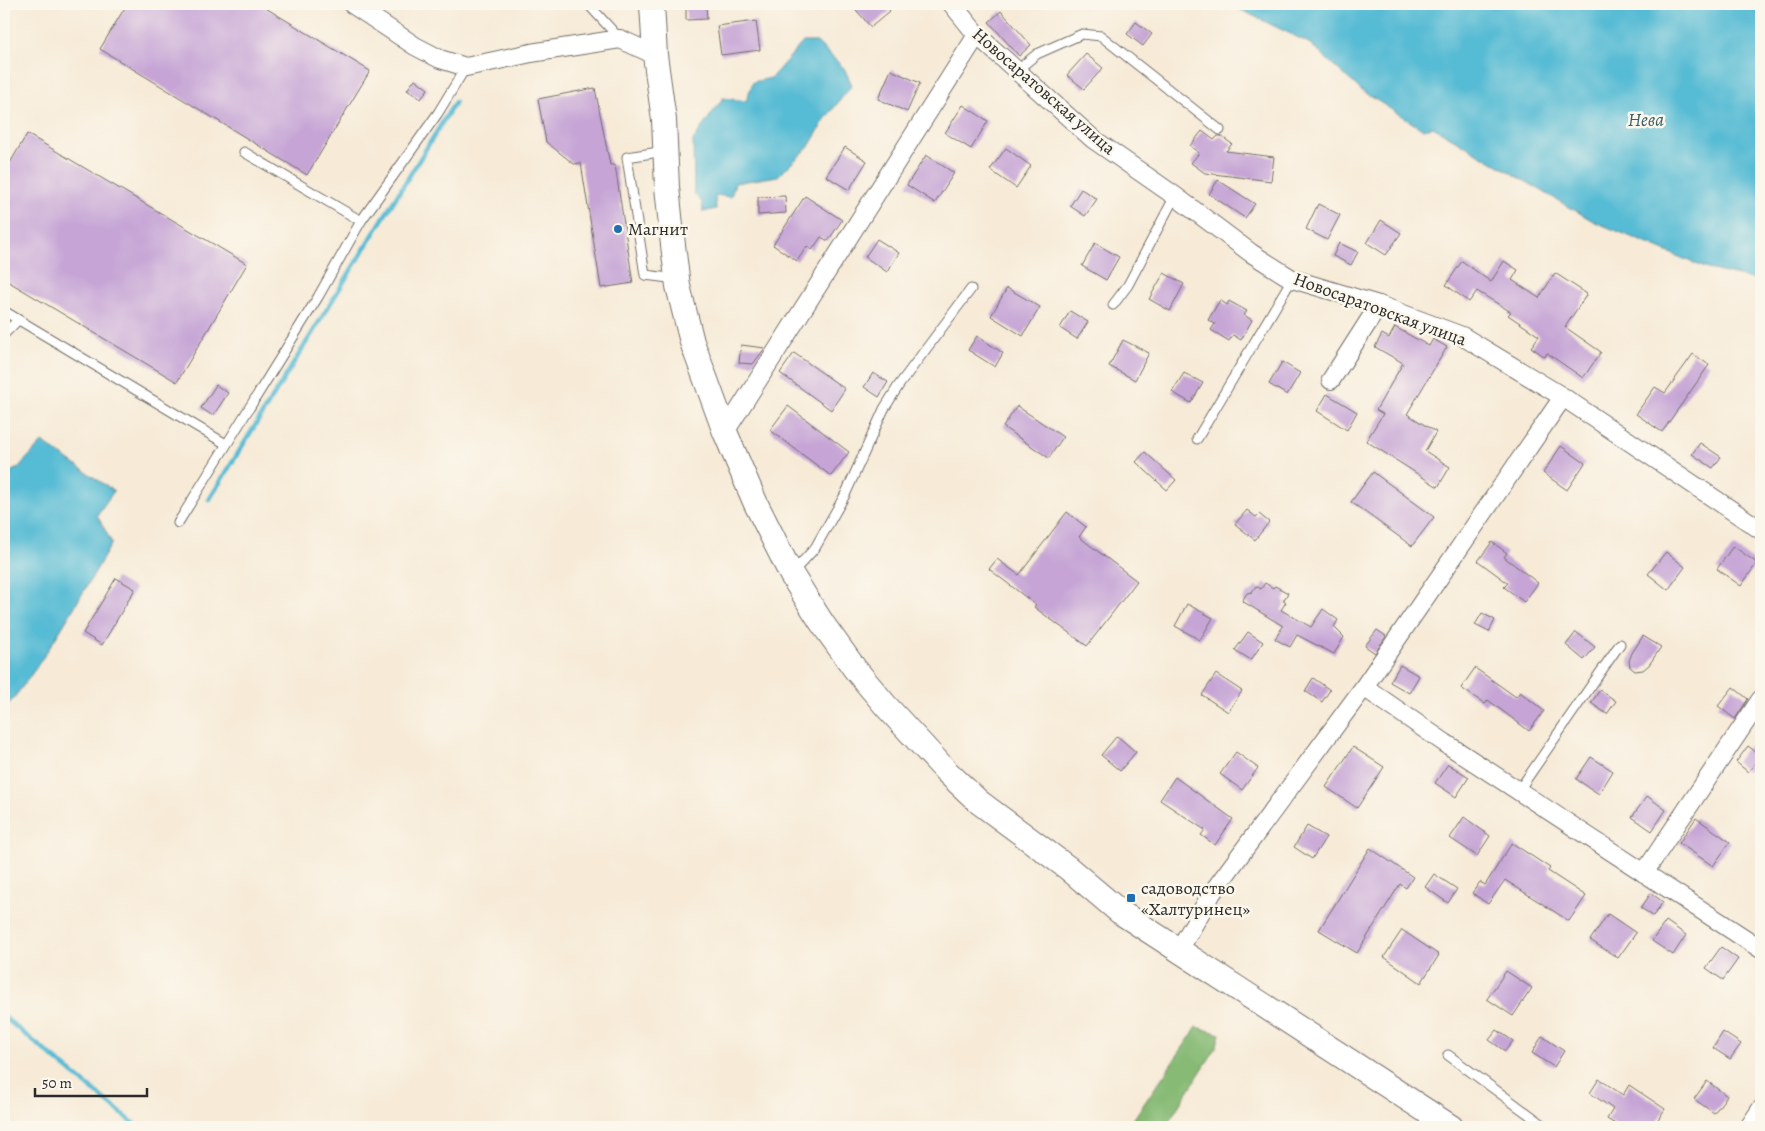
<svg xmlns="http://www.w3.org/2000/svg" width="1765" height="1131" font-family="Alegreya,serif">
  <rect width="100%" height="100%" fill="#fbf7ec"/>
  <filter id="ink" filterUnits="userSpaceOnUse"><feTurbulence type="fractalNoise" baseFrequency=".02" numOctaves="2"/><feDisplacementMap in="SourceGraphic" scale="10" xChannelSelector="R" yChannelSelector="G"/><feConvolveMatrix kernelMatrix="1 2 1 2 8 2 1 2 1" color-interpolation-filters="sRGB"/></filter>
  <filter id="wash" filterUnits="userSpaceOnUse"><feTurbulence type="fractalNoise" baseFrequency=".0096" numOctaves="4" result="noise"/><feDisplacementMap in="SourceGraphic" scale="20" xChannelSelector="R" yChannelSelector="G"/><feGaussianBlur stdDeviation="1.12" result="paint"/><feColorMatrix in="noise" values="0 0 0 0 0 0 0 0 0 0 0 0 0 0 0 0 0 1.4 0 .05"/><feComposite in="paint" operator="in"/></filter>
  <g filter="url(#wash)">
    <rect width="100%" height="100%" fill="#f7ebd8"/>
    <polygon fill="#86ba75" stroke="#587250" points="1197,1027 1220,1034 1216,1048 1165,1127 1128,1127"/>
    <g fill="#56bbd4" stroke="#407380">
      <polygon points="1229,4 1761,4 1761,281 1708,269 1593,221 1433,127 1422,129 1362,91 1309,43"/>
      <polygon points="803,42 817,42 844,68 852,85 826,118 808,148 778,176 735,183 731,197 715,195 716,209 703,212 702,202 694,194 693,140 723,98 746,101 753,82 771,78"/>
      <path d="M42 442 114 491 97 515 112 543C78 600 47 659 4 710V475L18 468Z"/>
    </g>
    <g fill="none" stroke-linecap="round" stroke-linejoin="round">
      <g stroke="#56bbd4" stroke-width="4.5">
        <polyline points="209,500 455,102"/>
        <polyline points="4,1017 138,1127"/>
      </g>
    </g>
    <g id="blocks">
      <g fill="#c6a5d6">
        <polygon points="127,4 259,4 370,71 307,175 100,49"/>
        <polygon points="851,4 884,4 890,11 871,27"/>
        <polygon points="706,5 707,19 686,20 686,6"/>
        <polygon points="1001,11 1031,45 1019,56 989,22"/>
        <polygon points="756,21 760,50 721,55 717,26"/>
        <polygon points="1136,22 1152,34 1143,46 1127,34"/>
        <polygon points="1086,54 1103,68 1084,89 1067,75"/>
        <polygon points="891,70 920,83 907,112 878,99"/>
        <polygon points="415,79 428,89 421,99 407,90"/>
        <polygon points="595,88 610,165 615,165 633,283 601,288 581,163 574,164 546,142 538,99"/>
        <polygon points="963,105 988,121 971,149 945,133"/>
        <polygon points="1202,131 1214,140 1218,136 1221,136 1232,144 1226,151 1274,157 1271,181 1205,173 1191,163 1199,153 1190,146"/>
        <polygon points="27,134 247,264 177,382 4,279 4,173"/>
        <polygon points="845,147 867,161 849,190 826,176"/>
        <polygon points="1006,148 1031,166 1016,188 990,170"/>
        <polygon points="926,155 954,173 935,203 907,185"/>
        <polygon points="1218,180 1255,204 1245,218 1209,194"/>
        <polygon points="1081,189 1097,199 1085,216 1070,206"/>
        <polygon points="785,196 786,213 758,215 758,197"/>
        <polygon points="805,196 842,220 828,241 821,237 812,250 807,246 797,261 773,245"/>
        <polygon points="1318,204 1340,215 1327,240 1306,229"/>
        <polygon points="1381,220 1401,233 1386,255 1367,243"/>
        <polygon points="877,239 899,253 887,272 865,257"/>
        <polygon points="1095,243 1119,257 1106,280 1082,266"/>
        <polygon points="1339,243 1358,252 1351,265 1333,256"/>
        <polygon points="1462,261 1491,282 1504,261 1518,270 1512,280 1539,298 1555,273 1587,294 1565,327 1601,352 1583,378 1547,353 1545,357 1531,347 1539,336 1508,315 1511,312 1477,291 1469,302 1446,285"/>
        <polygon points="1164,273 1184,284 1170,311 1149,299"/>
        <polygon points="1007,288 1040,307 1023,336 991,316"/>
        <polygon points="1220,300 1227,305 1229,301 1247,311 1244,315 1252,320 1241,340 1233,335 1229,341 1211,330 1215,324 1208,320"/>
        <polygon points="1070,311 1088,322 1077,339 1060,328"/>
        <polygon points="1395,327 1429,346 1433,339 1447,347 1407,414 1436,432 1425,451 1450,467 1438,487 1366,441 1383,414 1376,410 1403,363 1375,347 1382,334 1389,338"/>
        <polygon points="977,336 1003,353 995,367 968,350"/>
        <polygon points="1123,340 1149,353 1135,380 1109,366"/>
        <polygon points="741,345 765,348 753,364 739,363"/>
        <polygon points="794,353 845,389 831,410 780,373"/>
        <polygon points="1693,354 1709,365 1662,432 1636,414 1655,387 1665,393"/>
        <polygon points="1282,362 1300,373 1287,395 1269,384"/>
        <polygon points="873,373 888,382 879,397 864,387"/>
        <polygon points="1184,373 1203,383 1191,403 1172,392"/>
        <polygon points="216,385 228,393 213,416 201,408"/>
        <polygon points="1327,394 1357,412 1347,430 1317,411"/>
        <polygon points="788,406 849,452 831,476 770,430"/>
        <polygon points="1017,406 1063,437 1049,458 1003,427"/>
        <polygon points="1700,443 1721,457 1713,468 1692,454"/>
        <polygon points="1561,446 1585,463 1567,490 1543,473"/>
        <polygon points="1145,452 1176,480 1167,490 1136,462"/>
        <polygon points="1373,472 1434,517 1412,546 1351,502"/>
        <polygon points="1247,510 1256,517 1259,514 1269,522 1255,540 1235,524"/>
        <polygon points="1067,512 1086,527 1079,537 1137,581 1087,646 1034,607 1036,605 989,569 997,559 1019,575"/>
        <polygon points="1492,542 1507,553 1504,557 1538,583 1524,602 1504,587 1508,583 1478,561"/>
        <polygon points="1733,546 1757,563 1741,586 1717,569"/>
        <polygon points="1666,552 1685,567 1668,590 1648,574"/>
        <polygon points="116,578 135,589 102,645 83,633"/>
        <polygon points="1265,583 1273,588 1275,586 1288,593 1283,601 1286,602 1281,610 1311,627 1323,609 1338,620 1334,627 1344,637 1334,654 1297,635 1290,647 1275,639 1283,626 1242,601 1247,593 1252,592 1256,586 1261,589"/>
        <polygon points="1187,604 1213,618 1200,640 1175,626"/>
        <polygon points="1482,613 1495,620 1489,632 1475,625"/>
        <polygon points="1377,630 1386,636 1375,653 1365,646"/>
        <polygon points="1248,632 1263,642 1251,660 1235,650"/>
        <polygon points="1576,632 1595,647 1584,660 1566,645"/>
        <polygon points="1643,636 1661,647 1649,665 1643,670 1635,671 1630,667 1629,661 1632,653"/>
        <polygon points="1400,665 1419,676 1409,693 1390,682"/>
        <polygon points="1475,668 1516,697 1520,692 1544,711 1529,731 1488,700 1485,704 1461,688"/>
        <polygon points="1216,674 1242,691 1228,712 1202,695"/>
        <polygon points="1313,678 1330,690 1322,702 1305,691"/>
        <polygon points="1733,687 1748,699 1735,719 1718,706"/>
        <polygon points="1600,690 1616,701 1607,714 1591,703"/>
        <polygon points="1117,736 1136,752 1120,771 1101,755"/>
        <polygon points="1748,746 1761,756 1748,772 1736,762"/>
        <polygon points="1353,747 1384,767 1357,808 1326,787"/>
        <polygon points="1236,752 1258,768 1242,790 1220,774"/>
        <polygon points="1591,757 1613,771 1599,794 1576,779"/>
        <polygon points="1448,764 1469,777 1456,797 1435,783"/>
        <polygon points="1175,777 1233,819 1215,845 1201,835 1205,830 1160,800"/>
        <polygon points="1647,796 1666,810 1652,831 1632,817"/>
        <polygon points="1464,817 1490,836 1477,856 1450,838"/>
        <polygon points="1696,818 1730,842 1713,866 1679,843"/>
        <polygon points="1307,826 1326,837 1312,859 1294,847"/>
        <polygon points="1512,843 1550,868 1548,871 1586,896 1569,921 1505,880 1488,904 1472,893 1480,882 1485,885"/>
        <polygon points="1370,848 1413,877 1406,888 1400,884 1357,953 1319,930"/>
        <polygon points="1434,874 1457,889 1448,903 1425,887"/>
        <polygon points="1651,893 1663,902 1653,916 1641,908"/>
        <polygon points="1608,914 1636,933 1618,958 1590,940"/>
        <polygon points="1666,921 1686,935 1673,955 1652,941"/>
        <polygon points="1402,930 1439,955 1421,983 1384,957"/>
        <polygon points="1721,947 1738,959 1723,980 1706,968"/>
        <polygon points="1506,971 1532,988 1513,1016 1487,999"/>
        <polygon points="1497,1030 1513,1041 1505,1051 1489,1040"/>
        <polygon points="1723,1032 1741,1044 1730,1059 1713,1048"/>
        <polygon points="1542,1036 1564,1051 1554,1067 1532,1053"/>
        <polygon points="1599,1079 1623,1095 1629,1085 1665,1109 1653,1127 1620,1127 1607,1119 1613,1109 1590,1093"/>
        <polygon points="1707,1081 1727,1096 1714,1113 1694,1099"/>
      </g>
    </g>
  </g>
  <g filter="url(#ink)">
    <use href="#blocks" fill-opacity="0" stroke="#726e68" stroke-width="1"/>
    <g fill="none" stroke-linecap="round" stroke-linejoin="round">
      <g stroke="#726e68" stroke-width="11">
        <g id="lane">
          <polyline points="588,4 620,39"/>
          <polyline points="1017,70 1037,54 1082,34 1101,36 1220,130"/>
          <polyline points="665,151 627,157 645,275 677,279"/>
          <polyline points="244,152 361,221"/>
          <polyline points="1113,305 1128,285 1175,196"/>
          <polyline points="4,311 226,444"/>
          <polyline points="4,334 18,320"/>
          <polyline points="1197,439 1292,279"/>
          <polyline points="178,523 318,297 361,221 438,113 466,67"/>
          <polyline points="793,572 815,548 845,495 884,409 899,385 971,289"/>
          <polyline points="1519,790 1620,644"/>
          <polyline points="1448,1055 1546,1127"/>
        </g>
      </g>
      <g stroke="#726e68" stroke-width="20">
        <g id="street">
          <polyline points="352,4 415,46 440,59 466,67 531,53 620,39 655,55"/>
          <polyline points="952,4 977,35 1093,139 1175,196 1251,253 1292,279 1379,305 1462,336 1563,397 1761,530"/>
          <polyline points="1331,380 1379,305"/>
          <polyline points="725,432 977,35"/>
          <polyline points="1364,687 1445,743 1761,949"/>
          <polyline points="1644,873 1761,699"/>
          <polyline points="1179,950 1212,893 1364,687 1563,397"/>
          <polyline points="1749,1127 1761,1109"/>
        </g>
      </g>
      <g stroke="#726e68" stroke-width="26">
        <polyline id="secondary" points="652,4 655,55 664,120 667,187 673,245 678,286 692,342 725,432 756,504 791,574 822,623 855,669 886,706 947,772 979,802 1068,868 1120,912 1451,1127"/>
      </g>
      <use href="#lane" stroke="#fff" stroke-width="9"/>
      <use href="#street" stroke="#fff" stroke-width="18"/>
      <use href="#secondary" stroke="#fff" stroke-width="24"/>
    </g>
  </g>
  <g fill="#1f6fb2" stroke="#fbf7ec" stroke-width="2">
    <circle cx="618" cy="229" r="5"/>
    <rect x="1126" y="893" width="10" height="10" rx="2.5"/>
  </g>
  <g text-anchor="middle" stroke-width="5" stroke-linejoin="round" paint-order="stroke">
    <g font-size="18" fill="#2b2b2b" stroke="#fbf7ec">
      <text transform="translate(1044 91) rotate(41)" y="6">Новосаратовская улица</text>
      <text transform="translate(1380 309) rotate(20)" y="6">Новосаратовская улица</text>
    </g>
    <g font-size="18" fill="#2b2b2b" stroke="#fbf7ec" text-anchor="start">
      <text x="628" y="235">Магнит</text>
      <text x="1141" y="894">садоводство<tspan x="1141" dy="21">«Халтуринец»</tspan></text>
    </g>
    <g font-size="19" font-style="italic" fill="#3a5d66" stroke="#fbf7ec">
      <text x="1646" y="126">Нева</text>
    </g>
  </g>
  <rect width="1765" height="1131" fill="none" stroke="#fbf7ec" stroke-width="20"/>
  <path d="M35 1088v8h112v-8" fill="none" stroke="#2b2b2b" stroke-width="2.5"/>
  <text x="42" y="1088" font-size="15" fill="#2b2b2b" stroke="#fbf7ec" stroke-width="4" paint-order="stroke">50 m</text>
</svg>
